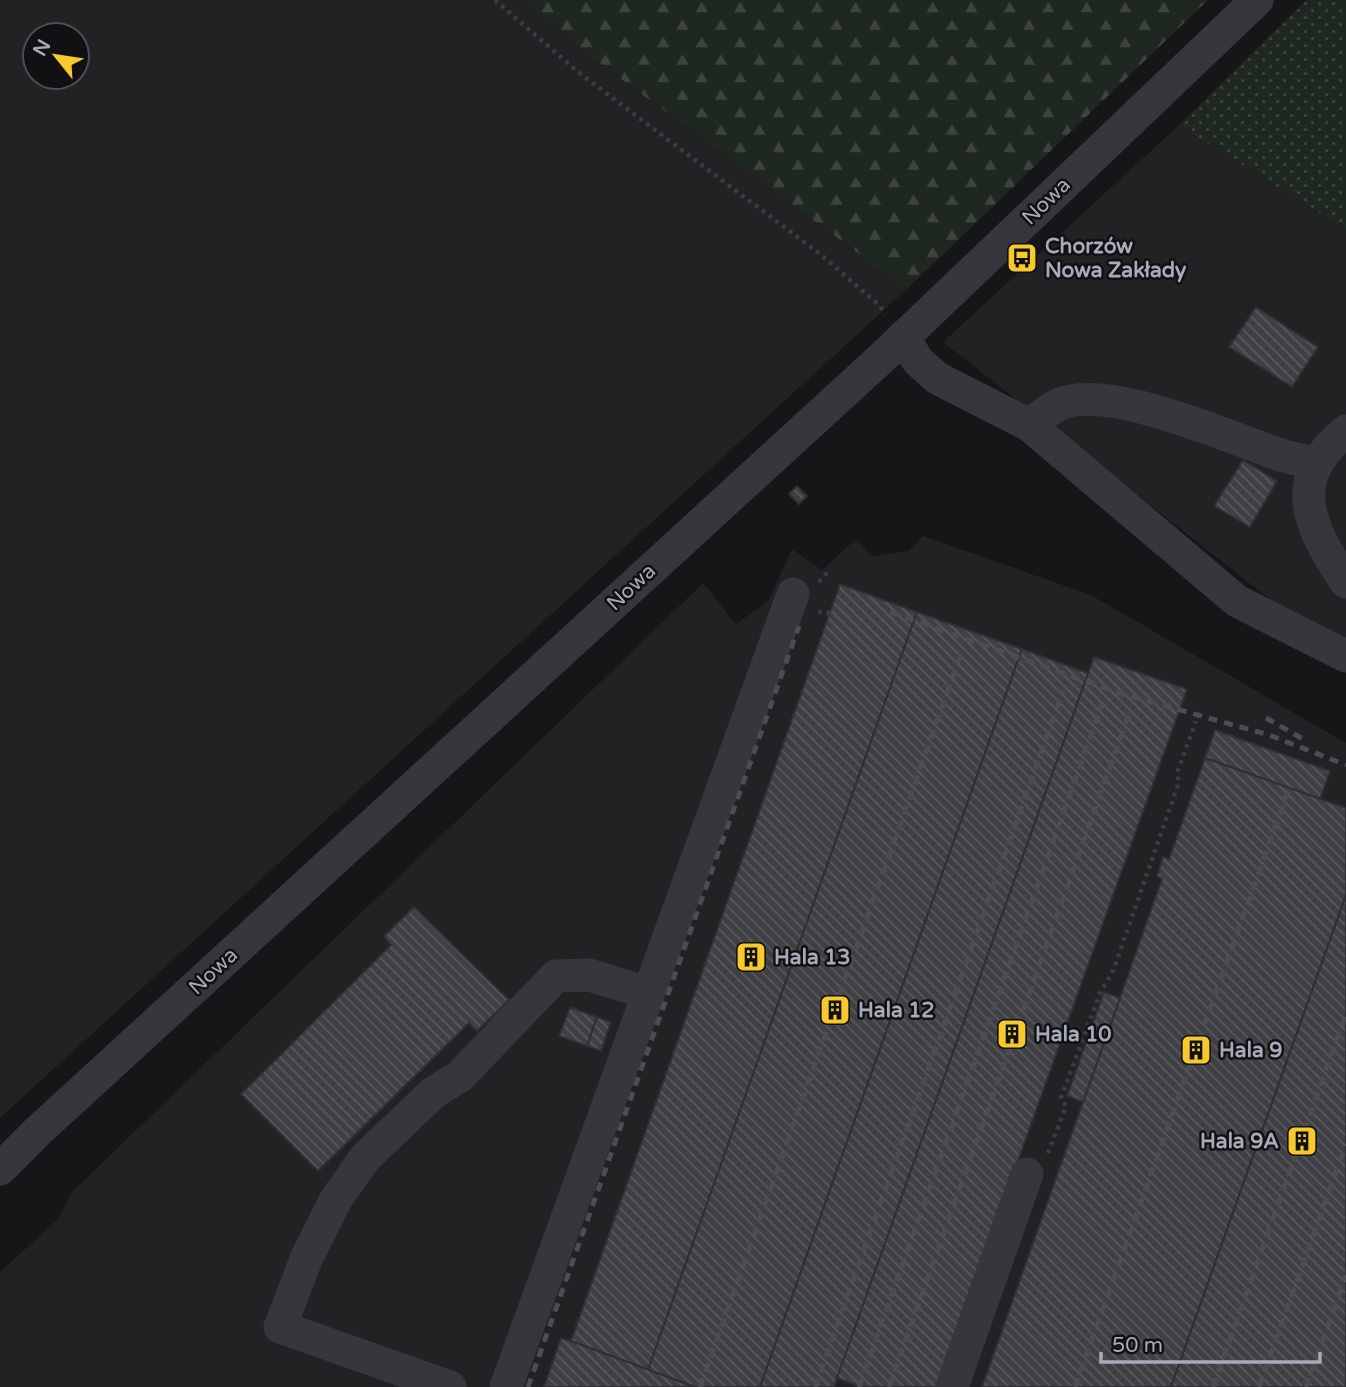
<svg xmlns="http://www.w3.org/2000/svg" width="1346" height="1387" font-family="'Varela Round',sans-serif">
  <defs>
    <pattern id="grass-dots" width="8" height="8" patternUnits="userSpaceOnUse" patternTransform="scale(1.75)"><rect width="8" height="8" fill="#1f2721"/><path d="M2 2h.1M6 6h.1" fill="none" stroke="#3d443f" stroke-width="1.8" stroke-linecap="round"/></pattern>
    <pattern id="forest-firs" width="22" height="20" patternUnits="userSpaceOnUse" patternTransform="scale(1.75)"><rect width="22" height="20" fill="#1f2721"/><path d="M5 1l3.5 6h-7zM16 11l3.5 6h-7z" fill="#3d443f"/></pattern>
    <pattern id="building-back-hatch" width="6" height="6" patternUnits="userSpaceOnUse" patternTransform="scale(1.75)"><rect width="6" height="6" fill="#403f44"/><path d="M-1 5l2 2M0 0l6 6M5-1l2 2" fill="none" stroke="#59585d"/></pattern>
  </defs>
  <rect width="100%" height="100%" fill="#161517"/>
  <g fill="#222124" fill-rule="evenodd">
    <path d="M0 0H524L590 56 907 289 0 1118ZM35 35H77V77H35Z"/>
    <polygon points="1179,125 1346,230 1346,642 1291,616 943,342"/>
    <polygon points="923,536 1091,595 1346,743 1346,1387 0,1387 0,1272 58,1219 71,1193 703,583 736,624 768,601 792,549 822,570 855,540 872,556 908,551"/>
  </g>
  <polygon fill="url(#grass-dots)" points="1306,0 1346,0 1346,230 1179,125"/>
  <polygon fill="url(#forest-firs)" points="524,0 1208,0 907,289 590,56"/>
  <g fill="url(#building-back-hatch)" stroke="#302f33" stroke-width="2">
    <polygon points="1256,307 1318,347 1292,387 1229,347"/>
    <polygon points="1243,460 1277,481 1250,527 1214,506"/>
    <polygon points="797,486 807,496 799,504 789,494"/>
    <polygon points="840,584 917,612 648,1370 571,1341"/>
    <polygon points="917,612 1022,649 760,1387 695,1387 648,1370"/>
    <polygon points="1022,649 1088,673 834,1387 760,1387"/>
    <polygon points="1094,657 1187,689 937,1387 861,1387 837,1378"/>
    <polygon points="1215,730 1330,771 1320,799 1205,758"/>
    <polygon points="1205,758 1346,808 1346,895 1171,1387 982,1387 1162,879 1157,876 1163,857 1169,859"/>
    <polygon points="1346,895 1346,1387 1171,1387"/>
    <polygon points="414,907 509,1000 477,1031 469,1023 318,1171 241,1094 391,945 384,936"/>
    <polygon points="1104,992 1120,998 1083,1102 1067,1096"/>
    <polygon points="570,1007 597,1017 587,1046 559,1036"/>
    <polygon points="597,1017 611,1022 601,1051 587,1046"/>
    <polygon points="561,1338 571,1341 695,1387 544,1387"/>
  </g>
  <g fill="none" stroke-linecap="round" stroke-linejoin="round">
    <g stroke="#3c3d43" stroke-width="4.5" stroke-dasharray="3.5 5" stroke-linecap="butt">
      <polyline points="495,0 578,72 820,254 879,305 886,314"/>
      <polyline points="819,582 827,573"/>
      <polyline points="818,612 830,613"/>
      <polyline points="1048,1153 1066,1106 1061,1098 1101,990 1112,974 1178,785 1178,770 1196,721"/>
    </g>
    <g stroke="#36373c" stroke-width="33">
      <polyline points="903,337 918,361 937,378 1029,425 1237,601 1346,656"/>
      <path d="M1029 425C1039 418 1049 409 1060 404 1110 383 1232 439 1284 456 1294 459 1305 461 1315 463"/>
      <path d="M1346 431C1285 480 1309 527 1346 582"/>
      <polyline points="0,1169 37,1132 887,353 1257,0"/>
      <polyline points="450,1387 280,1327 307,1257 336,1199 365,1158 433,1093 460,1076 556,976 589,975 648,993"/>
      <polyline points="506,1387 793,594"/>
      <polyline points="952,1387 1027,1174"/>
    </g>
    <g stroke="#4b4c54" stroke-width="5" stroke-dasharray="9 7" stroke-linecap="butt">
      <polyline points="890,612 1116,692 1269,735 1346,765"/>
      <polyline points="1266,718 1303,739"/>
      <polyline points="528,1387 799,626"/>
      <polyline points="700,1387 961,654"/>
      <polyline points="815,1387 1063,691"/>
      <polyline points="859,1387 1102,704"/>
      <polyline points="889,1387 1129,714"/>
      <polyline points="1075,1387 1289,788"/>
      <polyline points="1213,1387 1346,1014"/>
      <polyline points="1259,1387 1346,1144"/>
      <polyline points="1306,1387 1346,1275"/>
    </g>
  </g>
  <defs>
    <g id="bus-square" transform="scale(1.575)"><rect x="-9" y="-9" width="18" height="18" rx="4" fill="#f8c92d" stroke="#111012"/><path d="M-5-6H5V4H4V6H2V4H-2V6H-4V4H-5ZM-3.5-4V0h7V-4ZM-3.5 1.2v1.5H-2V1.2ZM2 1.2v1.5H3.5V1.2Z" fill="#111"/></g>
    <g id="building-square" transform="scale(1.575)"><rect x="-9" y="-9" width="18" height="18" rx="4" fill="#f8c92d" stroke="#111012"/><path d="M-4-6H4V6H1V3H-1V6H-4ZM-2.5-4.3h1.7v1.8h-1.7ZM.8-4.3h1.7v1.8H.8ZM-2.5-1h1.7V.8h-1.7ZM.8-1h1.7V.8H.8Z" fill="#111"/></g>
  </defs>
  <g fill-rule="evenodd">
    <use href="#bus-square" x="1022" y="258"/>
    <use href="#building-square" x="751" y="957"/>
    <use href="#building-square" x="835" y="1010"/>
    <use href="#building-square" x="1012" y="1034"/>
    <use href="#building-square" x="1196" y="1050"/>
    <use href="#building-square" x="1302" y="1141"/>
  </g>
  <g text-anchor="middle" stroke-width="5" stroke-linejoin="round" paint-order="stroke">
    <g font-size="21" fill="#a7aab8" stroke="#111012">
      <text transform="translate(1046 201) rotate(-44)" y="7">Nowa</text>
      <text transform="translate(631 587) rotate(-43)" y="7">Nowa</text>
      <text transform="translate(213 971) rotate(-43)" y="7">Nowa</text>
    </g>
    <g font-size="21" font-weight="bold" fill="#a7aab8" stroke="#111012" text-anchor="start">
      <text x="1045" y="253">Chorzów<tspan x="1045" dy="24">Nowa Zakłady</tspan></text>
      <text x="774" y="964">Hala 13</text>
      <text x="858" y="1017">Hala 12</text>
      <text x="1035" y="1041">Hala 10</text>
      <text x="1219" y="1057">Hala 9</text>
      <text x="1279" y="1148" text-anchor="end">Hala 9A</text>
    </g>
  </g>
  <g transform="translate(56 56) rotate(300)"><circle r="33" fill="#111012" stroke="#4d4e54" stroke-width="2"/>
  <path d="M0-5L12 26L0 18L-12 26Z" fill="#f8c92d"/>
  <text y="-10" font-size="19" font-weight="bold" text-anchor="middle" fill="#a7aab8">N</text>
  </g>
  <path d="M1101 1352v10h219v-10" fill="none" stroke="#a7aab8" stroke-width="3.5"/>
  <text x="1112" y="1352" font-size="21" fill="#a7aab8" stroke="#111012" stroke-width="5" paint-order="stroke">50 m</text>
</svg>
